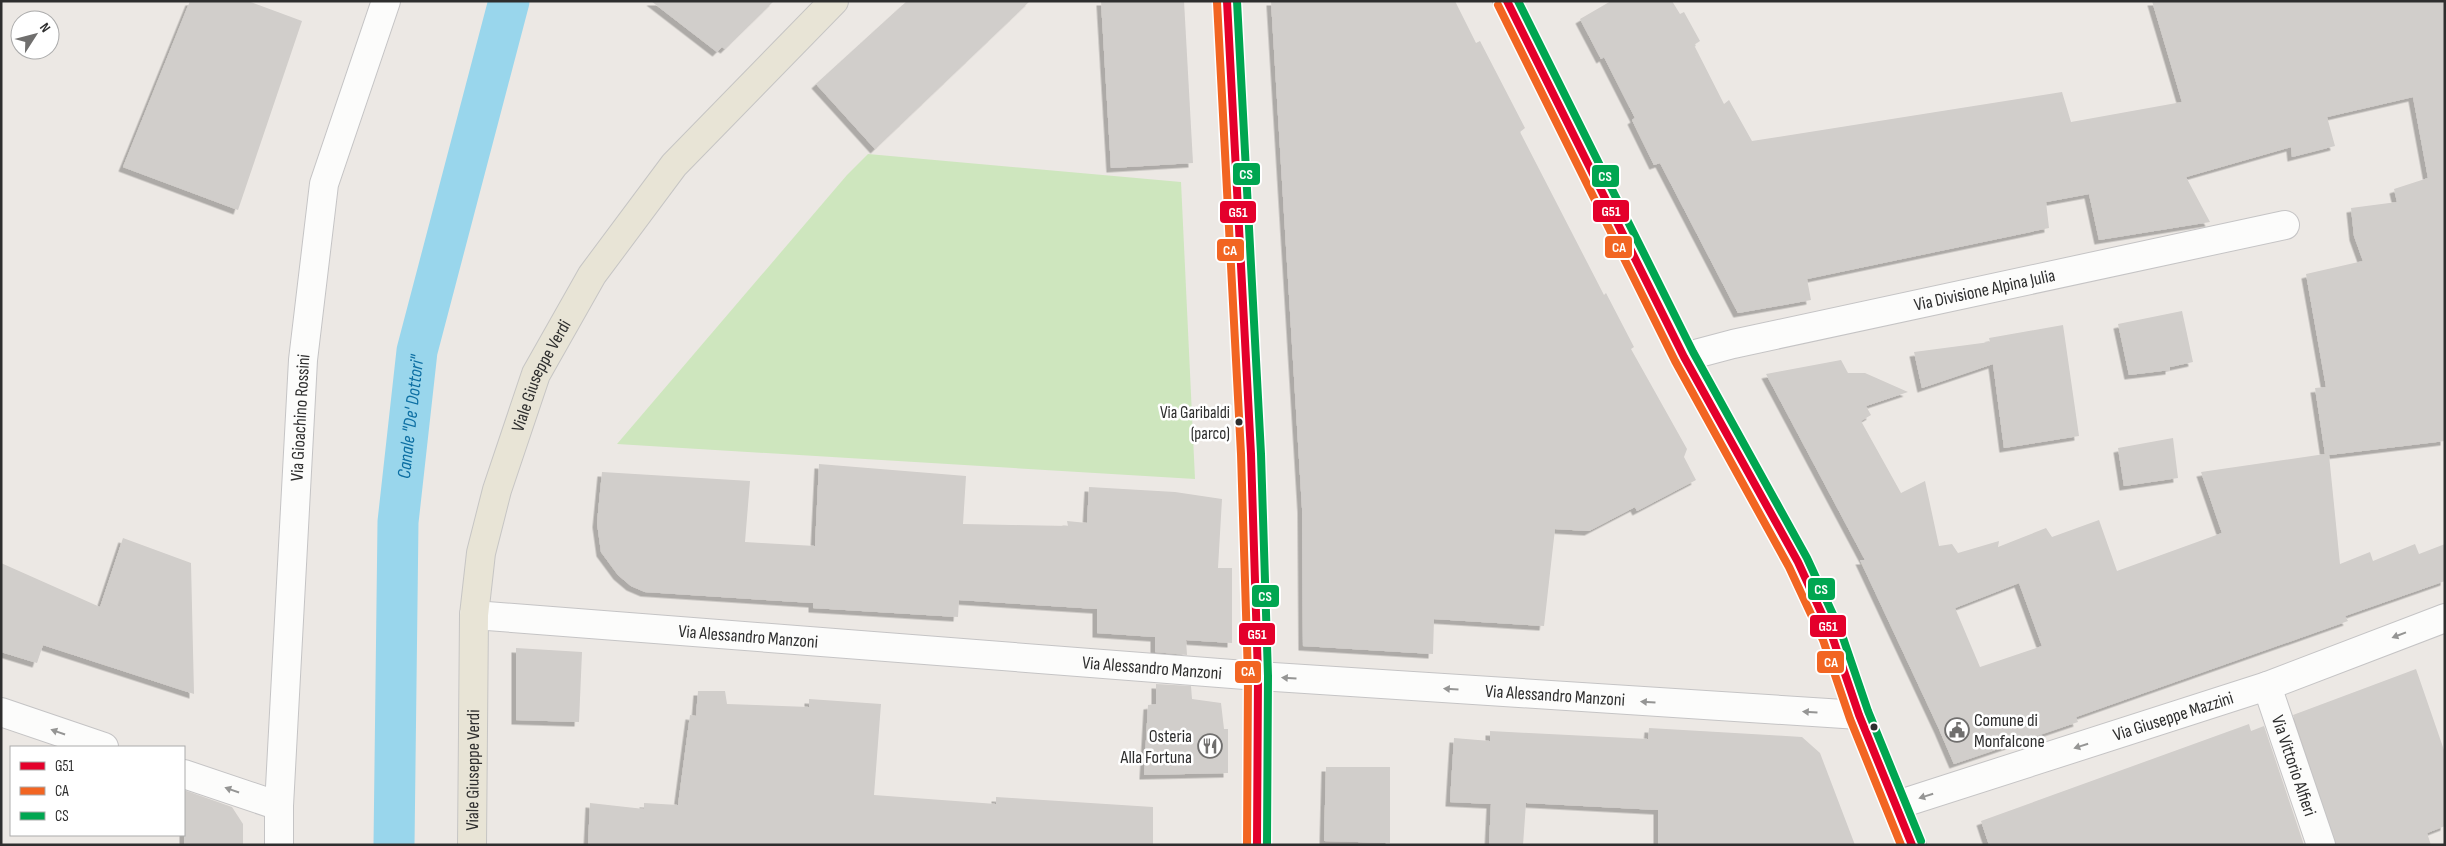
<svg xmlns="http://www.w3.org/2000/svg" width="2446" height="846" font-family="'Sofia Sans Condensed',sans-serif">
  <defs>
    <filter id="shadow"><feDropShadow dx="-4.5" dy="4.5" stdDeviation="0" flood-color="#0004"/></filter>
  </defs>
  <rect width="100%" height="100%" fill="#ece8e4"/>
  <polygon fill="#cee6be" points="868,154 1181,182 1195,479 617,444 847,175"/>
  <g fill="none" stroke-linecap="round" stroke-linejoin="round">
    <path stroke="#99d6ec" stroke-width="41" id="s1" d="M394 845 398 522 417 351 509 1"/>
  </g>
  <g fill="#d1cecb" fill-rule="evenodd" filter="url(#shadow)">
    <polygon points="190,1 248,1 302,21 238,210 123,167"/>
    <polygon points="651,1 774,1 725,49 722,47 717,52"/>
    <polygon points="907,1 1030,1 875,149 816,84"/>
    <polygon points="1101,1 1184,1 1193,163 1111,168"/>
    <polygon points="1271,1 1455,1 1476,43 1480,41 1525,128 1520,132 1604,295 1606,293 1634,347 1631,349 1687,449 1684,457 1696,480 1637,511 1635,507 1589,531 1555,529 1544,626 1434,619 1433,654 1303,646 1302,508"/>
    <path d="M1611 1H1672L1680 14 1684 12 1700 41 1694 45 1724 104 1729 100 1752 141 2062 92 2071 122 2182 102 2152 1H2445V441L2329 455 2340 564 2370 552 2373 561 2415 544 2419 554 2445 544V581L2345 616 2348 621 2076 717 2078 722 1954 764 1939 729 1860 560H1865L1766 374 1841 360 1848 373H1865L1908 392 1866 406 1871 415 1861 421 1901 493 1925 481 1939 546 1952 544 1958 553 1999 541 1998 547 2046 528 2052 537 2099 520 2117 571 2222 533 2201 472 2325 454 2315 388 2326 387 2306 274 2363 261 2354 236 2351 208 2397 202 2394 189 2428 178 2413 97 2327 117 2335 146 2292 157 2291 147 2186 177 2210 222 2099 240 2089 194 2046 202 2049 228 1807 279 1811 300 1738 313 1660 163 1654 165 1632 120 1635 118 1604 57 1601 59 1580 19ZM2019 583 2042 646 1980 667 1955 608Z"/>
    <polygon points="2182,311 2193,362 2170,367 2170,370 2129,375 2118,324"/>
    <polygon points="2063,325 2079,436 2004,448 1993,364 1922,388 1914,352 1990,342 1989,338"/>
    <polygon points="2173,438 2178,478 2124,486 2118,448"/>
    <polygon points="819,464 966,476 963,524 1068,526 1067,521 1087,523 1089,487 1175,492 1222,499 1218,568 1232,568 1232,643 1186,640 1187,655 1155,652 1155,637 1097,633 1097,609 959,600 958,617 813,608 813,603 645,592 631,586 618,575 601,552 597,523 602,472 750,481 745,542 815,546"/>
    <polygon points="123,538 191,563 194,694 43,645 37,663 1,652 1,563 100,607"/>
    <polygon points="516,648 582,652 579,722 516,720"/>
    <polygon points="2416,669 2445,753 2445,826 2427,833 2431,845 2336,845 2293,715"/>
    <polygon points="1156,684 1191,686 1192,699 1221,703 1224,729 1228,729 1228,773 1144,775 1148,705 1156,704"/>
    <polygon points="698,691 725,691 727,704 809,707 809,699 881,704 874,795 996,804 996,797 1153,807 1153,845 588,845 590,803 644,809 644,803 678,805 690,715 696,716"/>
    <polygon points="2249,724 2251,731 2264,726 2304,845 1989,845 1981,821"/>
    <polygon points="1649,728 1802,737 1820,753 1855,845 1658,845 1658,810 1526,803 1523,845 1489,845 1491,804 1450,802 1454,738 1490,741 1490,731 1648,739"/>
    <polygon points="1326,767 1390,767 1390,843 1324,841"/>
    <polygon points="184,790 232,807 243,824 243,845 184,845"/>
  </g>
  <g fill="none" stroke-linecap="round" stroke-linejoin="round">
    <g stroke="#c5c4c5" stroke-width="30">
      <g id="minor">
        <polyline points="1227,1 1251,454 1258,676 1257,845"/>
        <path id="s2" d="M1684 357 1733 344 2285 225"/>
        <path id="s3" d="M474 615 1258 676 1859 715"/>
        <path id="s4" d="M2267 686 2321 845"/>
        <polyline points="1,712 104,747"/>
        <polyline points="184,774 279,806"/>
        <path id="s5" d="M1897 805 2267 686 2445 618"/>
        <path id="s6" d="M279 845V806L303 360 324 184 386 1"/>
      </g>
    </g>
    <g stroke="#c6c5c4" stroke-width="30">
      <g id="major">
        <polyline points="1507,1 1684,357 1798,562 1832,636 1859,715 1912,845"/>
        <path id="s7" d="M472 845 474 615 481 553 497 490 536 374 592 275 674 165 834 1"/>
      </g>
    </g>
    <use href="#minor" stroke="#fcfcfb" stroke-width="28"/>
    <use href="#major" stroke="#e8e4d6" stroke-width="28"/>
    <g stroke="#fff" stroke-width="11">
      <g id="bus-1">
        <polyline points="1227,1 1251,454 1258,676 1257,845"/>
        <polyline points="1507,1 1684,357 1798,562 1832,636 1859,715 1912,845"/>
      </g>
    </g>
    <g stroke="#fff" stroke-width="11">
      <g id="bus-2">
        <polyline points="1217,2 1241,454 1248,676 1247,845"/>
        <polyline points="1498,5 1675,361 1789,567 1823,640 1850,719 1901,845"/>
      </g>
    </g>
    <g stroke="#fff" stroke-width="11">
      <g id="bus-3">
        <polyline points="1237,1 1261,454 1268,676 1267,845"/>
        <polyline points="1518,1 1693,352 1807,558 1841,632 1868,711 1921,841"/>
      </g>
    </g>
    <use href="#bus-1" stroke="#e4002b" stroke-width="8"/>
    <use href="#bus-2" stroke="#f26522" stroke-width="8"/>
    <use href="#bus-3" stroke="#00a651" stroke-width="8"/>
  </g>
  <defs><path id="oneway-solid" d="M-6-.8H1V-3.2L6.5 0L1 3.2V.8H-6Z" transform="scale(1.25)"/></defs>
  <g fill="#959594">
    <use href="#oneway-solid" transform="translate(2399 635) rotate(159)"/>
    <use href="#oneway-solid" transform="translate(1289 678) rotate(-176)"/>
    <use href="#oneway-solid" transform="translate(1451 689) rotate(-176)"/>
    <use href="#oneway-solid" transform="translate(1648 702) rotate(-176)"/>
    <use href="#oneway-solid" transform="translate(1810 712) rotate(-176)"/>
    <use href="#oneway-solid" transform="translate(58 732) rotate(-161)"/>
    <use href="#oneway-solid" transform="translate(2081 746) rotate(162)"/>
    <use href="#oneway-solid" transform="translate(232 790) rotate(-161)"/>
    <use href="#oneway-solid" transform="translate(1926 796) rotate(163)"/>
  </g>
  <defs>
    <g id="civic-ring" transform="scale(1.25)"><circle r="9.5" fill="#fff" stroke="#706f6e" stroke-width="1.5"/><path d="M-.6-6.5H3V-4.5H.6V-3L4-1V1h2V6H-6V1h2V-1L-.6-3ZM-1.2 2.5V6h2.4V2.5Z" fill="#706f6e"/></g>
    <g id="restaurant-ring" transform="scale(1.25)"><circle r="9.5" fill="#fff" stroke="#706f6e" stroke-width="1.5"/><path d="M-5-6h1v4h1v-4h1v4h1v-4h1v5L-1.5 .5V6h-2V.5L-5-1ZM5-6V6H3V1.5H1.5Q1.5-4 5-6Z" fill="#706f6e"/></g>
  </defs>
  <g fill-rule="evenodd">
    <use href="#civic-ring" x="1957" y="730"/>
    <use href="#restaurant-ring" x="1210" y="746"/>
  </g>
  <g fill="#2e2e2e" stroke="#fff" stroke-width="2">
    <circle cx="1239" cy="422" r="4.5"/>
    <circle cx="1874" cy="727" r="4.5"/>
  </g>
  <g text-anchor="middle" stroke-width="5" stroke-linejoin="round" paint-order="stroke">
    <g font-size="17" fill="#2e2e2e" stroke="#fff" text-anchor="end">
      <text x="1230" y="418">Via Garibaldi<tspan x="1230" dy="21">(parco)</tspan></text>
    </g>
    <g font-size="18" fill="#2e2e2e" stroke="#fff">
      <text dy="6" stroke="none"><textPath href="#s2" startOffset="308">Via Divisione Alpina Julia</textPath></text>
      <text dy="6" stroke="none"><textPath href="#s7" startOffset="480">Viale Giuseppe Verdi</textPath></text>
      <text dy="6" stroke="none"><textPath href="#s6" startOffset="428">Via Gioachino Rossini</textPath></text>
      <text dy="6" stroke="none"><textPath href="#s3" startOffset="275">Via Alessandro Manzoni</textPath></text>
      <text dy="6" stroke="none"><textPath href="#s3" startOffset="680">Via Alessandro Manzoni</textPath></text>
      <text dy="6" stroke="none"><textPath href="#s3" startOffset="1084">Via Alessandro Manzoni</textPath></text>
      <text dy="6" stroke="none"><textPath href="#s5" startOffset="290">Via Giuseppe Mazzini</textPath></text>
      <text dy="6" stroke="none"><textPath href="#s4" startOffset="84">Via Vittorio Alfieri</textPath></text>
      <text dy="6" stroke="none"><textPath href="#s7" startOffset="75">Viale Giuseppe Verdi</textPath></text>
    </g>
    <g font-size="18" fill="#2e2e2e" stroke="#fff" text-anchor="start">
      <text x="1974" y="726">Comune di<tspan x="1974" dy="21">Monfalcone</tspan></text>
      <text x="1192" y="742" text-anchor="end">Osteria<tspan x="1192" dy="21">Alla Fortuna</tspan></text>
    </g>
    <g font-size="19" font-style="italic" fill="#0d6fa3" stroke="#fff">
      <text dy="7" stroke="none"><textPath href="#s1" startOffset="429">Canale "De' Dottori"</textPath></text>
    </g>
  </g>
  <g stroke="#fff" stroke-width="2">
    <rect x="1232" y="162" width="29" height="24" rx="5" fill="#00a651"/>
    <rect x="1591" y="164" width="29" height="24" rx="5" fill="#00a651"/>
    <rect x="1592" y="199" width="38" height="24" rx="5" fill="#e4002b"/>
    <rect x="1219" y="200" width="38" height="24" rx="5" fill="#e4002b"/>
    <rect x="1604" y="235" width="29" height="24" rx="5" fill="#f26522"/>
    <rect x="1216" y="238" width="29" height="24" rx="5" fill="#f26522"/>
    <rect x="1807" y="577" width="29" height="24" rx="5" fill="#00a651"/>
    <rect x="1251" y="584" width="29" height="24" rx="5" fill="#00a651"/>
    <rect x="1809" y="614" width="38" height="24" rx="5" fill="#e4002b"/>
    <rect x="1238" y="622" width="38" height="24" rx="5" fill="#e4002b"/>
    <rect x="1816" y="650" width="29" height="24" rx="5" fill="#f26522"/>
    <rect x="1234" y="660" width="28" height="24" rx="5" fill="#f26522"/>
  </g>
  <g font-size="14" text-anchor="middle" font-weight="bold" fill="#fff">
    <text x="1246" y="179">CS</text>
    <text x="1605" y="181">CS</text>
    <text x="1611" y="216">G51</text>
    <text x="1238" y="217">G51</text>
    <text x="1619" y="252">CA</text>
    <text x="1230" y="255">CA</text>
    <text x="1821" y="594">CS</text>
    <text x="1265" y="601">CS</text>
    <text x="1828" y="631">G51</text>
    <text x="1257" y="639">G51</text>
    <text x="1831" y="667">CA</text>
    <text x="1248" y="676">CA</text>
  </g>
  <rect width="2446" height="846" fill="none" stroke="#2e2e2e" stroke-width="5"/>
  <rect x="10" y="746" width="175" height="90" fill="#ffffff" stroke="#ababab"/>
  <rect x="20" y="762" width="25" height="8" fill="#e4002b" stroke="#ababab"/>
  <text x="55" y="771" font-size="15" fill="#2e2e2e">G51</text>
  <rect x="20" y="787" width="25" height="8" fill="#f26522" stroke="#ababab"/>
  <text x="55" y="796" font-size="15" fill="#2e2e2e">CA</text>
  <rect x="20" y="812" width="25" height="8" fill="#00a651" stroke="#ababab"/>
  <text x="55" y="821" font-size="15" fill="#2e2e2e">CS</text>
  <g transform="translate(35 35) rotate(54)"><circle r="24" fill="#ffffff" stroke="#ababab"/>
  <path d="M0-4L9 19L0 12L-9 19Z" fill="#706f6e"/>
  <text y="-8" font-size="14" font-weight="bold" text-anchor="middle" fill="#2e2e2e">N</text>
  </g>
</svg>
